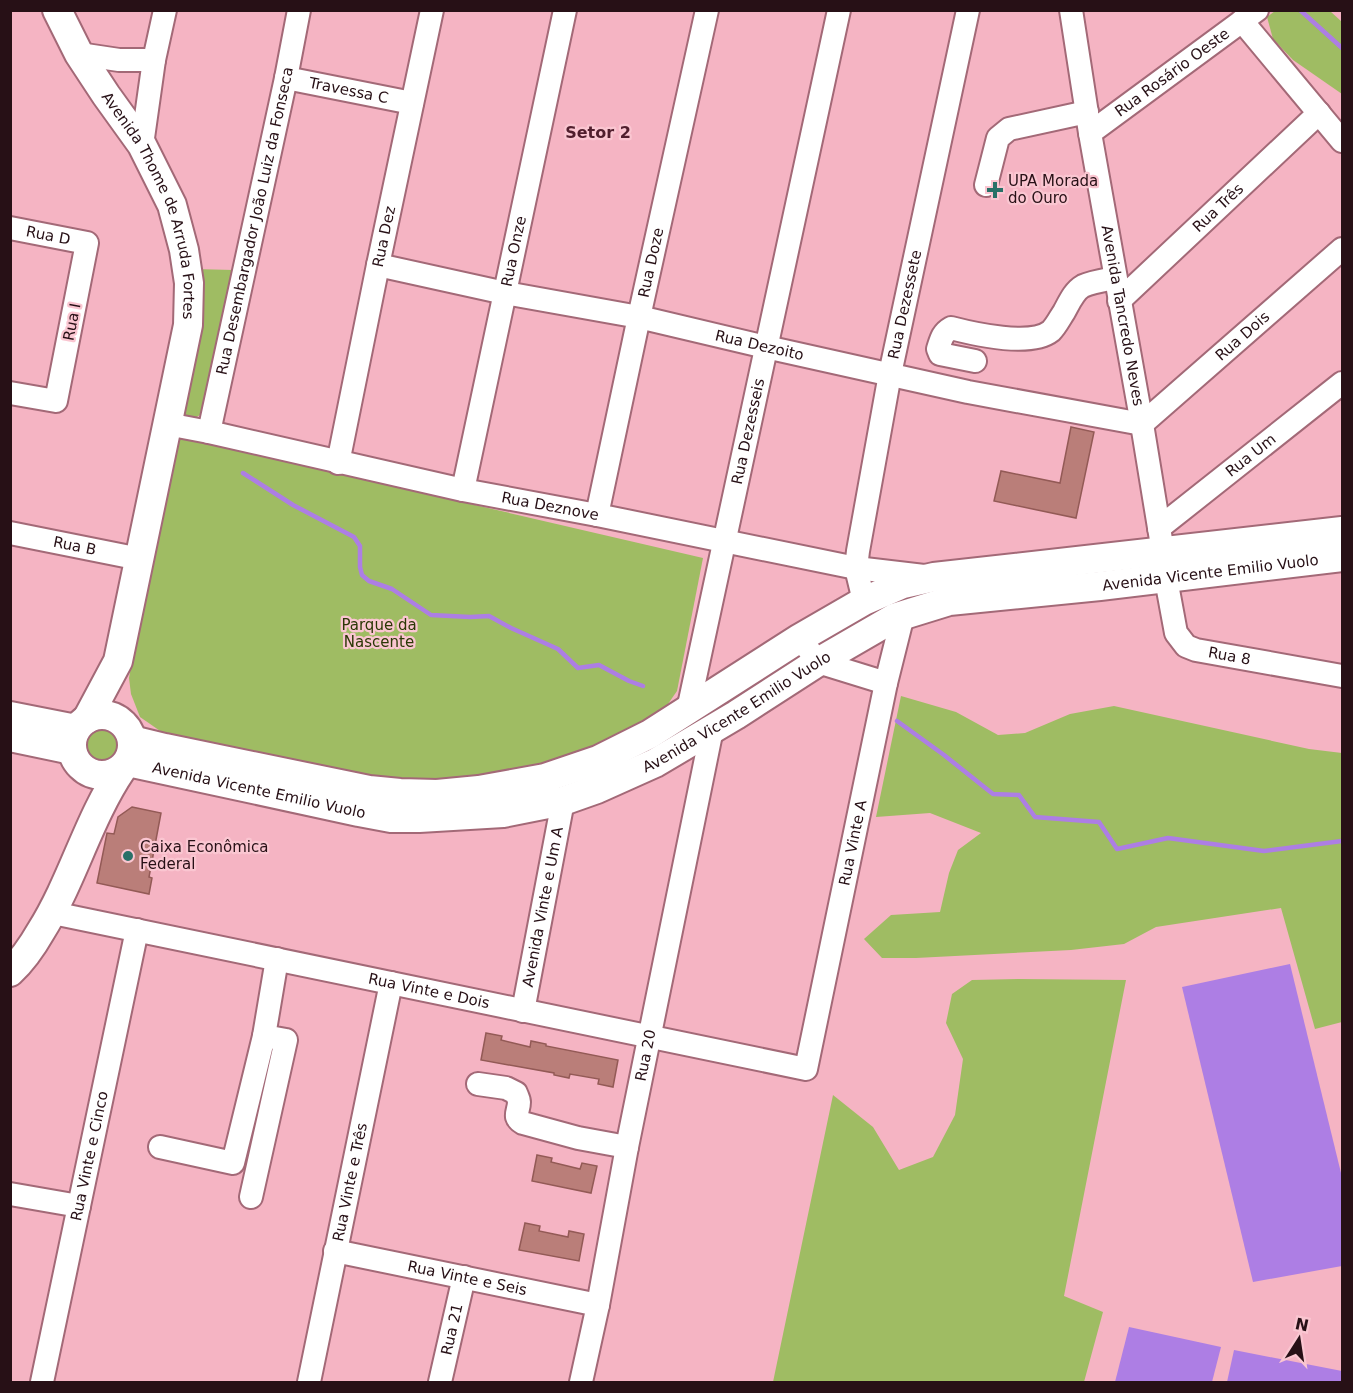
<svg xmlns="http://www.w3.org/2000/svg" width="1353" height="1393" font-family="'DejaVu Sans',sans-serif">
  <rect width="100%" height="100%" fill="#f5b4c3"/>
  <g fill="#9fbc63">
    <polygon points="1275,11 1330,11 1342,22 1342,94 1293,60 1273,39 1267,17"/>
    <path d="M193 269 234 270 200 415C189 422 188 419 178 411Z"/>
    <polygon points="187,438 703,558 677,691 661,714 578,760 435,787 358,781 166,735 140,717 131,694 129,678 169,448 172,439"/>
    <polygon points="901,696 956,712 998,735 1025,733 1070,714 1114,706 1309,749 1342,753 1342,1022 1315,1029 1281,908 1156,927 1124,944 1071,950 916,958 882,958 864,939 891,915 940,912 949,873 958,850 981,833 930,813 876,817"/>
    <path d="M98 719C132 727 126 769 95 767 88 766 82 763 78 758 75 752 75 742 74 735Z"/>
    <polygon points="1018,979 1126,980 1064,1296 1103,1312 1084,1382 773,1382 833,1095 873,1127 899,1170 933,1157 955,1115 963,1059 946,1023 952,994 972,980"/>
  </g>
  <g fill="#ad7ee4">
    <polygon points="1290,964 1342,1177 1342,1266 1253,1282 1182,987"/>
    <polygon points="1129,1327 1221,1347 1212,1382 1115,1382"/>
    <polygon points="1234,1350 1342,1371 1342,1382 1227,1382"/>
  </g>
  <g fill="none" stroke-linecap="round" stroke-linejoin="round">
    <g stroke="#ad7ee4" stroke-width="4.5">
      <polyline points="1300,10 1342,48"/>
      <polyline points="243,473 293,505 354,537 360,546 360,567 362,575 369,581 392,589 431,615 470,617 489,616 511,628 558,649 578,668 599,665 629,681 643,686"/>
      <polyline points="897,721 944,755 993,794 1019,795 1035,817 1099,822 1117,849 1168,838 1264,851 1342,841"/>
    </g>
  </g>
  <g fill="#ba7e79" stroke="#935a56" stroke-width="1.5">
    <polygon points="1071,427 1094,432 1076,518 994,501 1001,471 1060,483"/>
    <polygon points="132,807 161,813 149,877 152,878 149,894 97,883 107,833 114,834 118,817"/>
    <polygon points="486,1033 502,1036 501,1040 530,1047 531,1041 546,1044 546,1046 618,1060 613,1087 598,1084 599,1079 570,1074 569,1078 554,1075 554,1073 481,1060"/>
    <polygon points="537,1155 552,1158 551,1162 580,1169 582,1163 597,1166 591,1193 532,1181"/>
    <polygon points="525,1223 540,1226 539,1231 568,1237 569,1231 584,1234 579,1261 519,1250"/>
  </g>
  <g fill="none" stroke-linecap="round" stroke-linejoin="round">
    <g stroke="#a36977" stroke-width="26">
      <g id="minor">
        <path id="s1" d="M1071 10 1090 133 1142 424 1163 552"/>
        <polyline points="1242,21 1342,141"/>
        <polyline points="79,54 119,60 154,60"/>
        <path id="s2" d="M286 78 412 103"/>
        <path id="s3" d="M1090 133 1257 10"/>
        <polyline points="142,145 154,60 165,10"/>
        <polyline points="986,185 998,138 1009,129 1087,112"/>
        <path id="s4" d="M10 228 87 243 56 401 10 393"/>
        <path id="s5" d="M378 265 505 293 639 317 766 347 968 392 1142 424 1342 249"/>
        <path id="s6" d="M1119 301 1319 113"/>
        <path d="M975 361 940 354 938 349C941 340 942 333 951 328 974 334 1031 347 1051 331 1056 326 1060 318 1064 312 1069 303 1074 291 1083 286 1092 282 1105 280 1115 278"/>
        <path id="s7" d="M167 424 209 432 463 490 597 515 856 568 924 576"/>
        <path id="s8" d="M209 432 286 78 299 10"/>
        <path id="s9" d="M338 463 378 265 432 10"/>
        <path id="s10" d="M463 490 565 10"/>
        <path id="s11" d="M597 515 639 317 707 10"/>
        <path id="s12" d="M1159 528 1342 383"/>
        <path id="s13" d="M10 533 140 559"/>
        <path id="s14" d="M1166 579 1176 633 1186 646 1196 650 1342 676"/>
        <path id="s15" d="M864 601 856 568 858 551 890 374 968 10"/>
        <polyline points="800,638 818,662 886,683"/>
        <path id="s16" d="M688 710 839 10"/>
        <path id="s17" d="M53 913 806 1069 886 683 903 615"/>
        <path id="s18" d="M523 1011 563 801"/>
        <path d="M478 1084 506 1088 516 1093C517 1096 519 1099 519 1102 519 1112 512 1117 523 1123L578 1138 627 1147"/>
        <polyline points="160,1147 233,1163 264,1036"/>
        <polyline points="10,1194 79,1206"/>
        <polyline points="251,1197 286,1040 264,1036 277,959"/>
        <path id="s19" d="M335 1251 598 1305"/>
        <path id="s20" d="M42 1382 137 930"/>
        <path id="s21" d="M309 1382 391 983"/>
        <path id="s22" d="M440 1382 464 1277"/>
        <path id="s23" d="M581 1382 598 1305 627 1147 712 729"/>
      </g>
    </g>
    <g stroke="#a36977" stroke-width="32">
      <g id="major">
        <path id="s24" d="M57 10 79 54 106 95 142 145 172 205 184 250 189 283 188 325 118 661 87 719"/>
        <circle cx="102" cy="745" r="30"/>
        <polyline points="10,716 76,729"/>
        <polyline points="10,737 72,750"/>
        <polyline points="132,740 165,748 369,790 400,793 437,794 479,790 545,778 598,760 650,734 800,638 864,601 903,584 934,577 1342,531"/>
        <path id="s25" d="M128 762 359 812 391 818H419L503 813 563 801 597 789 655 763 736 715 818 662 894 618 949 601 1100 586 1342 557"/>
        <path d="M10 972C23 960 33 945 41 931 73 880 88 819 122 769"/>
      </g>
    </g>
    <use href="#minor" stroke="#fff" stroke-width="22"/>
    <use href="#major" stroke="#fff" stroke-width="28"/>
  </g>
  <g fill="#297168" stroke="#fac6d1" stroke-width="2">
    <path d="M992 181h6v6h6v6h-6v6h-6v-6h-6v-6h6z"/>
    <circle cx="128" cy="856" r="6"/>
  </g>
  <g text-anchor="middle" stroke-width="4.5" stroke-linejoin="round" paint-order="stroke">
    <g font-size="15" fill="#271016" stroke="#fac6d1">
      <text dy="5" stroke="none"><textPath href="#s3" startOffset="102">Rua Rosário Oeste</textPath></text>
      <text dy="5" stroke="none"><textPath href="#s2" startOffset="64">Travessa C</textPath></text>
      <text dy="5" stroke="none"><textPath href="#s24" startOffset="220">Avenida Thome de Arruda Fortes</textPath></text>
      <text dy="5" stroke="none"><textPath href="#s6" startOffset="136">Rua Três</textPath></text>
      <text dy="5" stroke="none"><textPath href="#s8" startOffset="216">Rua Desembargador João Luiz da Fonseca</textPath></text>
      <text dy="5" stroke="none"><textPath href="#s4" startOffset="39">Rua D</textPath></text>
      <text dy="5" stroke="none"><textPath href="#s9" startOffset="231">Rua Dez</textPath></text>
      <text dy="5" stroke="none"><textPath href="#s10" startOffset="244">Rua Onze</textPath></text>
      <text dy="5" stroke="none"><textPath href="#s11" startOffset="258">Rua Doze</textPath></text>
      <text dy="5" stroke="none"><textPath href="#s15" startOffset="302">Rua Dezessete</textPath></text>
      <text dy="5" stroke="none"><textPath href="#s1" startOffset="310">Avenida Tancredo Neves</textPath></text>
      <text transform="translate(72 322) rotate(-79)" y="5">Rua I</text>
      <text dy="5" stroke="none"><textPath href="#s5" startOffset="914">Rua Dois</textPath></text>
      <text dy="5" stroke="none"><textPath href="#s5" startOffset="390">Rua Dezoito</textPath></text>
      <text dy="5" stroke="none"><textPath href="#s16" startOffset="285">Rua Dezesseis</textPath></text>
      <text dy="5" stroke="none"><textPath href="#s12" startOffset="117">Rua Um</textPath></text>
      <text dy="5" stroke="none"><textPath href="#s7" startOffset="392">Rua Deznove</textPath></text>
      <text dy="5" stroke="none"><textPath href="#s13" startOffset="66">Rua B</textPath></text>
      <text dy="5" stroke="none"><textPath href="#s25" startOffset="1142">Avenida Vicente Emilio Vuolo</textPath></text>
      <text dy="5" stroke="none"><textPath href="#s14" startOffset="116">Rua 8</textPath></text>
      <text dy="5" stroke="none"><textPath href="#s25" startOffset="638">Avenida Vicente Emilio Vuolo</textPath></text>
      <text dy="5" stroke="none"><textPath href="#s25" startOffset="134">Avenida Vicente Emilio Vuolo</textPath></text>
      <text dy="5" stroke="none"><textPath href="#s17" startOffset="1000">Rua Vinte A</textPath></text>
      <text dy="5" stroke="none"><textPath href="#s18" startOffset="106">Avenida Vinte e Um A</textPath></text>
      <text dy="5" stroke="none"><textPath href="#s17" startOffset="384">Rua Vinte e Dois</textPath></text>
      <text dy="5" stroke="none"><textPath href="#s23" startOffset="333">Rua 20</textPath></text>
      <text dy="5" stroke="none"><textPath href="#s20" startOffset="231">Rua Vinte e Cinco</textPath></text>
      <text dy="5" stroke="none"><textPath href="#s21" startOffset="204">Rua Vinte e Três</textPath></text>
      <text dy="5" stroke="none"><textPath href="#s19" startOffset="135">Rua Vinte e Seis</textPath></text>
      <text dy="5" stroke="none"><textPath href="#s22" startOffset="54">Rua 21</textPath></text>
    </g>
    <g font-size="15" fill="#271016" stroke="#fac6d1" text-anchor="start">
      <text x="1008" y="186">UPA Morada<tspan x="1008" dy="17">do Ouro</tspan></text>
      <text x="140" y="852">Caixa Econômica<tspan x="140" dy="17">Federal</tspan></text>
    </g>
    <g font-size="15" fill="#2b3806" stroke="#fac6d1">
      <text x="379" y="630">Parque da<tspan x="379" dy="17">Nascente</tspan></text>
    </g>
    <g font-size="16" font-weight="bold" fill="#501e2d" stroke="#fac6d1">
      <text x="598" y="138">Setor 2</text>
    </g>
  </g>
  <rect width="1353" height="1393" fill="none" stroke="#271016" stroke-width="24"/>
  <g transform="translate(1299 1339) rotate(12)" stroke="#fac6d1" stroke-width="4.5" paint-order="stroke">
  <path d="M0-4.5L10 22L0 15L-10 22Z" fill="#271016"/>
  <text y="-9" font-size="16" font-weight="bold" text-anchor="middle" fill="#271016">N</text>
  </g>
</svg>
